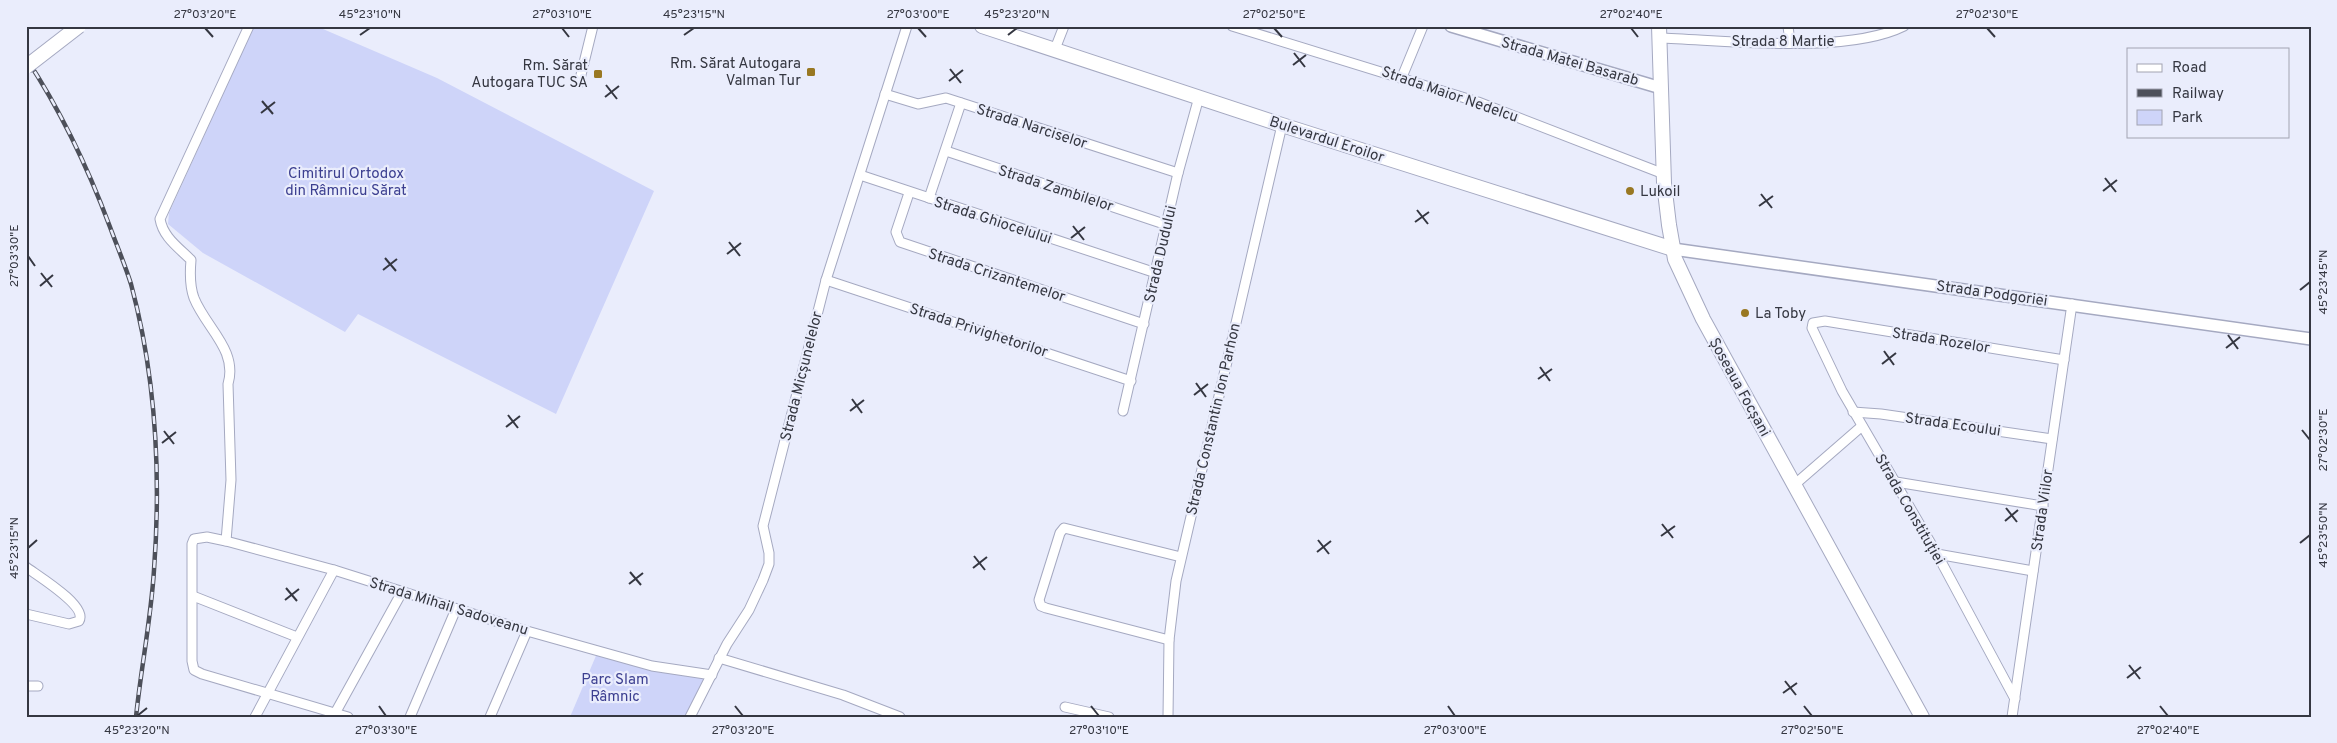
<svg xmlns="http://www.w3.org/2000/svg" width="2337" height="743" font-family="Overpass,sans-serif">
  <rect width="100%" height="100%" fill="#eaedfc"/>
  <g fill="#ced4f9">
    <polygon points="254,26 316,26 437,78 654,191 556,414 358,314 345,332 203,253 168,224 169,213"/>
    <polygon points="598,651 712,675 690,717 570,717"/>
  </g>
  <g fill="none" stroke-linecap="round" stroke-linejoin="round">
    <g stroke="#a5a9c1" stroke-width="11">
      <g id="street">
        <polyline points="1232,26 1478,102 1664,174"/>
        <polyline points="1788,26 1790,43"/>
        <path d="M1659 38C1725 40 1846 55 1904 26"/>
        <polyline points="1055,49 1064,26"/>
        <polyline points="1402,77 1423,26"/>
        <polyline points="579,83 593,26"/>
        <polyline points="885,94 918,104 946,98 1178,173"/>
        <polyline points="946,151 1167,225"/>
        <polyline points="860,175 1156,273"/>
        <polyline points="909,193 896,232 900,242 1144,324"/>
        <polyline points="929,198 961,103"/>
        <polyline points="826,280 1131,381"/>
        <polyline points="1123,411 1178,173 1199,97"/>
        <polyline points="1853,412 1881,414 2052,439"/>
        <polyline points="1896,482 2043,506"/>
        <polyline points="1793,486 1862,426"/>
        <path d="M226 541 231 480 228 384C238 350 206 328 194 298 190 287 190 271 191 260 178 247 163 237 160 219L249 26"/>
        <polyline points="1937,554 2033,571"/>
        <path d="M26 567C38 576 88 606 79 621L69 624 26 614"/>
        <polyline points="193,596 297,637"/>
        <polyline points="1169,640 1046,608 1041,606 1039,600 1060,533 1064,528 1181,557"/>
        <polyline points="719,658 843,695 900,717"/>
        <polyline points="26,686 38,686"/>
        <polyline points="2015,699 1937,554 1842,391 1812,328 1813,323 1825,321 2064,360"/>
        <polyline points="1065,707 1109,717"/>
        <polyline points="255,717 334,570"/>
        <polyline points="333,717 402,592"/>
        <polyline points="348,717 202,674 194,670 192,661 192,544 194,539 207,537 226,541 334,570 527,631 652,666 712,675"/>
        <polyline points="410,717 456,609"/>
        <polyline points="490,717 527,631"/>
        <polyline points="690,717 727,644 749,610 763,580 769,564 769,553 763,526 826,280 907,26"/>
        <polyline points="1168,717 1169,640 1176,581 1282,125"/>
        <polyline points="2012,717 2072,304"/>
      </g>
    </g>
    <g stroke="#a5a9c1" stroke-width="14">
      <g id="secondary">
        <polyline points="1451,26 1661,88"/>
        <polyline points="1673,249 2311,339"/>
      </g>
    </g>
    <g stroke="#a5a9c1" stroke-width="16">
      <g id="primary">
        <polyline points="982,26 1282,125 1673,249"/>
        <polyline points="1659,26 1664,183 1669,225 1675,259 1703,319 1922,717"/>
      </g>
    </g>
    <use href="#street" stroke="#fff" stroke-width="9"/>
    <use href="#secondary" stroke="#fff" stroke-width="11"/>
    <use href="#primary" stroke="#fff" stroke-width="14"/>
    <g stroke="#4d505a" stroke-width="4.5">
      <path id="rail" d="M26 58C61 111 88 168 110 227 117 246 125 265 131 284 156 377 161 475 154 570 151 619 141 668 136 717"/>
    </g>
    <use href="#rail" stroke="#eaedfc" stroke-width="2.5" stroke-dasharray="8" stroke-linecap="butt"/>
    <g stroke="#a5a9c1" stroke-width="16" stroke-linecap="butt">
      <polyline id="primary-bridge" points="26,67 79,26"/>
    </g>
    <use href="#primary-bridge" stroke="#fff" stroke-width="14"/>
  </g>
  <path fill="none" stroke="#353741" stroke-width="2" d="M205 28 213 37M562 28 569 37M918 28 926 37M1274 28 1282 37M1631 28 1638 37M1987 28 1995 37M360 35 370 28M684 35 694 28M1008 35 1017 28M1294 53 1305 67M1293 65 1306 55M950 69 961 83M949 81 963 70M606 85 617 99M605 97 619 86M262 101 273 114M261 113 275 102M2105 178 2116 192M2103 191 2117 180M1761 194 1772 208M1759 206 1773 196M1417 210 1428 224M1415 222 1429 212M1073 226 1084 240M1071 238 1085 227M729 242 740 256M727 254 741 243M28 256 35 266M385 258 396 271M383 270 397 259M41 273 52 287M40 286 53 275M2300 290 2310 282M2228 335 2238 349M2226 348 2240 337M1884 351 1894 365M1882 364 1896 353M1540 367 1550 381M1538 379 1552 369M1196 383 1206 397M1194 395 1208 384M852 399 862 413M850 411 864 400M508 415 518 428M506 427 520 416M2302 430 2310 440M164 431 174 444M162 443 176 432M2006 508 2017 522M2005 521 2018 510M1662 524 1673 538M1661 536 1675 526M1318 540 1329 554M2300 543 2310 535M28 548 37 540M1317 552 1331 541M974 556 985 570M973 568 987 557M630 572 641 585M629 584 643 573M286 588 297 601M285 600 299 589M2129 665 2140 679M2127 678 2141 667M1785 681 1796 695M1783 693 1797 683M379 706 386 716M735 706 743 716M1091 706 1099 716M1448 706 1455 716M1804 706 1812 716M2160 706 2168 716M137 716 147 708"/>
  <g fill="#997822" stroke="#eaedfc" stroke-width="2">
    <rect x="806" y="67" width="10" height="10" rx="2.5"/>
    <rect x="593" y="69" width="10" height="10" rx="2.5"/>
    <circle cx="1630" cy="191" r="5"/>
    <circle cx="1745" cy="313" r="5"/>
  </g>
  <g text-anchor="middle" stroke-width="4.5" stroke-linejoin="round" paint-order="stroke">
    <g font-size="15" fill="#353741" stroke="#eaedfc">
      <text x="1783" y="46">Strada 8 Martie</text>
      <text transform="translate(1570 61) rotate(16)" y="5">Strada Matei Basarab</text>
      <text transform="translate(1450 94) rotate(19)" y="5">Strada Maior Nedelcu</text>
      <text transform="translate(1032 126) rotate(18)" y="5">Strada Narciselor</text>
      <text transform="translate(1327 139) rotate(18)" y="5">Bulevardul Eroilor</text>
      <text transform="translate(1056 188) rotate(18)" y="5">Strada Zambilelor</text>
      <text transform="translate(993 220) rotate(18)" y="5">Strada Ghiocelului</text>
      <text transform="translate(1160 254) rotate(-77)" y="5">Strada Dudului</text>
      <text transform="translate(997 275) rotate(18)" y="5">Strada Crizantemelor</text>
      <text transform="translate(1992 293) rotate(8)" y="5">Strada Podgoriei</text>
      <text transform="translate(979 330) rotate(18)" y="5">Strada Privighetorilor</text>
      <text transform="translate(1941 340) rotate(9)" y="5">Strada Rozelor</text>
      <text transform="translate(801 376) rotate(-76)" y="5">Strada Micșunelelor</text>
      <text transform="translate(1740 387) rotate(61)" y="5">Șoseaua Focșani</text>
      <text transform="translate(1213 419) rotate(-77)" y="5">Strada Constantin Ion Parhon</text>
      <text transform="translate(1953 424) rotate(8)" y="5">Strada Ecoului</text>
      <text transform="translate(1910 509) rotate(60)" y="5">Strada Constituției</text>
      <text transform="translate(2042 510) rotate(-82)" y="5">Strada Viilor</text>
      <text transform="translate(449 606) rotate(17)" y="5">Strada Mihail Sadoveanu</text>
    </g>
    <g font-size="15" fill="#353741" stroke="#eaedfc" text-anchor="end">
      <text x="801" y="68">Rm. Sărat Autogara<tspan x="801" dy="17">Valman Tur</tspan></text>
      <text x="588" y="70">Rm. Sărat<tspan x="588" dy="17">Autogara TUC SA</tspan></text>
      <text x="1640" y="196" text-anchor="start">Lukoil</text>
      <text x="1755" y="318" text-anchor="start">La Toby</text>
    </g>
    <g font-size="15" fill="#3c3f90" stroke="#eaedfc">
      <text x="346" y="178">Cimitirul Ortodox<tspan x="346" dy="17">din Râmnicu Sărat</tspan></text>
      <text x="615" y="684">Parc Slam<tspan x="615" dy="17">Râmnic</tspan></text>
    </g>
  </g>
  <rect width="2337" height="743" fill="none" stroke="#eaedfc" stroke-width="55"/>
  <rect x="2127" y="48" width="162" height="90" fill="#eaedfc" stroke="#a2a4b1"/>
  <rect x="2137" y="64" width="25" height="8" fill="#ffffff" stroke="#a2a4b1"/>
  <text x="2172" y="72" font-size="15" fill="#353741">Road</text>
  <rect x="2137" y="89" width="25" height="8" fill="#4d505a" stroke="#a2a4b1"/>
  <text x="2172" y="98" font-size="15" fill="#353741">Railway</text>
  <rect x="2137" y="110" width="25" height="15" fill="#ced4f9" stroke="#a2a4b1"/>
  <text x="2172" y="122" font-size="15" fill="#353741">Park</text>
  <rect x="28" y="28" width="2282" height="688" fill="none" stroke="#353741" stroke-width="2"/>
  <g font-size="12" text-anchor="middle" fill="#353741">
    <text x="205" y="18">27°03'20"E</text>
    <text x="370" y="18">45°23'10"N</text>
    <text x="562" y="18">27°03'10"E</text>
    <text x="694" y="18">45°23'15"N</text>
    <text x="918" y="18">27°03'00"E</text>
    <text x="1017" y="18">45°23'20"N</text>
    <text x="1274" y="18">27°02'50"E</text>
    <text x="1631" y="18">27°02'40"E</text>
    <text x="1987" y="18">27°02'30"E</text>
    <text transform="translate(14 256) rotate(-90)" y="4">27°03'30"E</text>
    <text transform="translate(2323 282) rotate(-90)" y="4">45°23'45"N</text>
    <text transform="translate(2323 440) rotate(-90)" y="4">27°02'30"E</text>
    <text transform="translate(2323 535) rotate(-90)" y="4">45°23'50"N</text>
    <text transform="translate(14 548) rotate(-90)" y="4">45°23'15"N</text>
    <text x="137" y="734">45°23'20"N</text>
    <text x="386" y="734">27°03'30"E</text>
    <text x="743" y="734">27°03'20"E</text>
    <text x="1099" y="734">27°03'10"E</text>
    <text x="1455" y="734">27°03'00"E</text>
    <text x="1812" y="734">27°02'50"E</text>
    <text x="2168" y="734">27°02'40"E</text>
  </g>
</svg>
